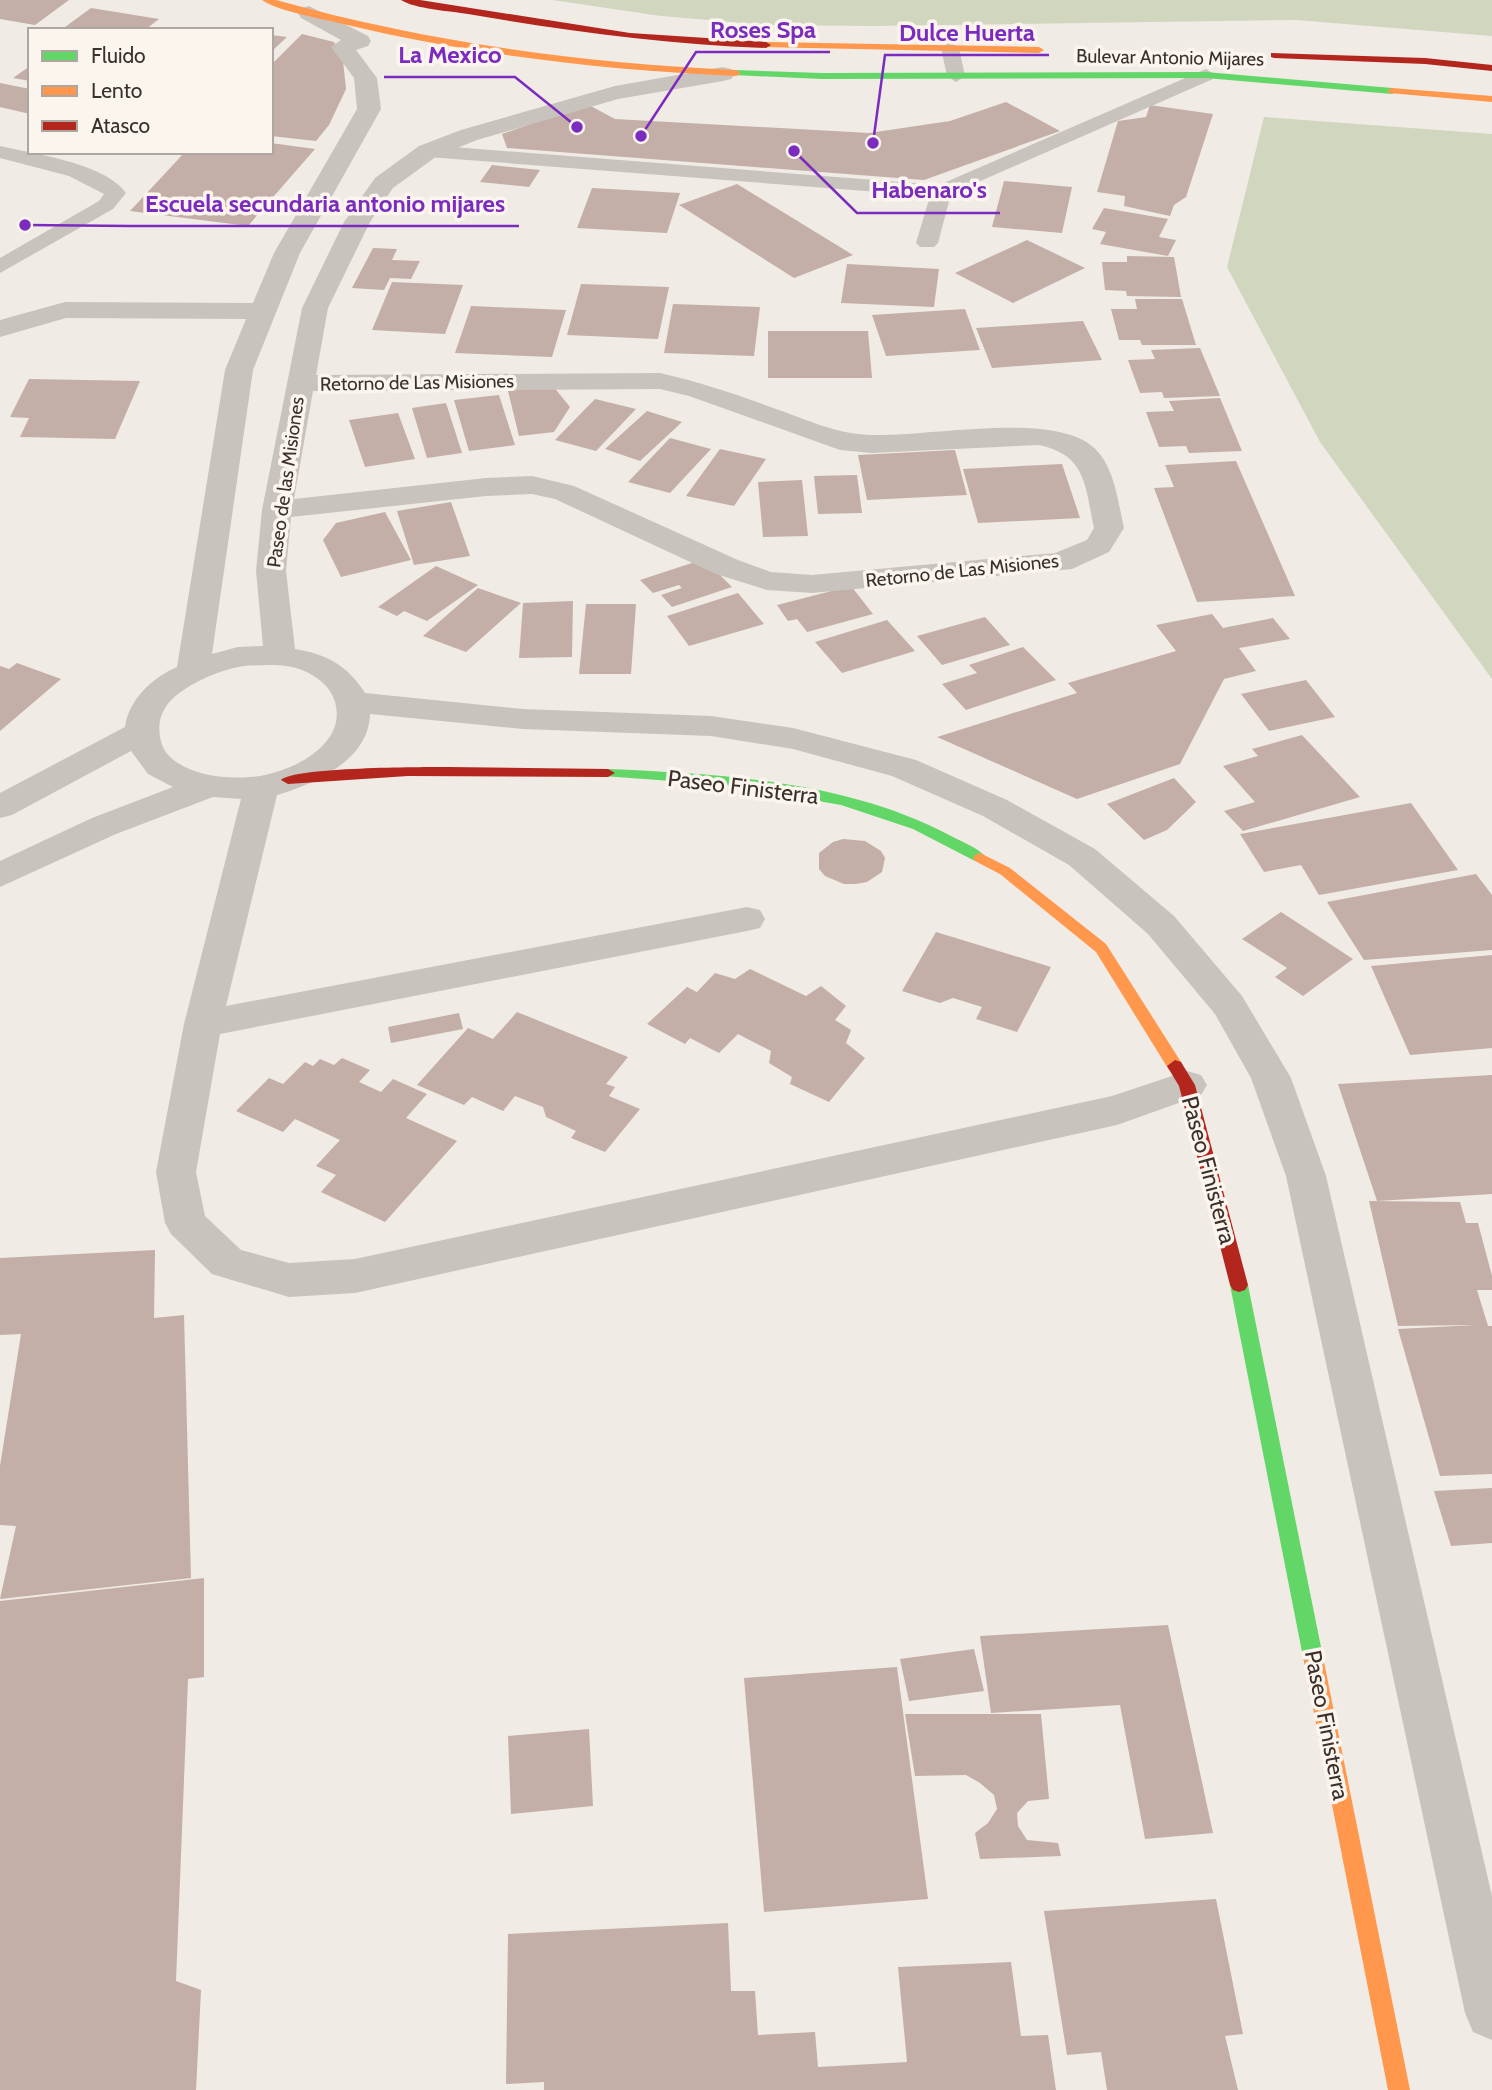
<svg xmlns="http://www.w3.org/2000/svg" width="1492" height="2090" font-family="Cabin,sans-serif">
  <rect width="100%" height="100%" fill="#f0ebe5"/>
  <g fill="#d1d6bf">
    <polygon points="552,0 1492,0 1492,36 1296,20 874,26 767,25 661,16"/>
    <polygon points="1264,117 1492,134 1492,679 1320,442 1227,267"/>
  </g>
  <g fill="#c3afa7">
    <polygon points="0,0 69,0 35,25 0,19"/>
    <polygon points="91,8 159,19 145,30 61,30"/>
    <polygon points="302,34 334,42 343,61 346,89 329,125 316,141 271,136 271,65"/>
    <polygon points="271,35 287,37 271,52"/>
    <polygon points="30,66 30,81 13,78"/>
    <polygon points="0,83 30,89 30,114 0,107"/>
    <polygon points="1006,102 1060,131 924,180 507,148 502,134 587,104 615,119 869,133 950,121"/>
    <polygon points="1150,105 1213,114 1186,197 1174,205 1170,216 1124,206 1125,196 1097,192 1118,121 1146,117"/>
    <polygon points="271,143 315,149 248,226 130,211 185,152 271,152"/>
    <polygon points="492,165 540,170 529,187 480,182"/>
    <polygon points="1004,181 1072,187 1062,233 992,227"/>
    <polygon points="737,184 853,255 794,278 679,205"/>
    <polygon points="592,188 680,193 667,233 577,228"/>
    <polygon points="1104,208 1168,219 1159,237 1176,240 1168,256 1100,244 1106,232 1092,229"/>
    <polygon points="1027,240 1085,268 1013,303 955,273"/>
    <polygon points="373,248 397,249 392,260 420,261 411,279 390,278 384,290 352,288"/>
    <polygon points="1127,256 1174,257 1181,297 1127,296 1126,291 1105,290 1102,262 1127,262"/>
    <polygon points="847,264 939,269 934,307 841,303"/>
    <polygon points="392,282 463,285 445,334 372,330"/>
    <polygon points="581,284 669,287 658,339 567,335"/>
    <polygon points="1135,299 1182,299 1196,345 1142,345 1140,340 1119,340 1111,309 1137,309"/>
    <polygon points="673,304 760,307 754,356 664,353"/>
    <polygon points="471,306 566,310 552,357 455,353"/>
    <polygon points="965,309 980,350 886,356 872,315"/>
    <polygon points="1083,321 1102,360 992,368 976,328"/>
    <polygon points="768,331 868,331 872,378 768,378"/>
    <polygon points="1200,348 1220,396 1164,398 1162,392 1140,393 1128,360 1155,359 1151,350"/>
    <polygon points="29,379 140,381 115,439 20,437 29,418 10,417"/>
    <polygon points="553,386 570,407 554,432 519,436 508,391"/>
    <polygon points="499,395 515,445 469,451 454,400"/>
    <polygon points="1220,398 1242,451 1189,453 1186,446 1159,447 1146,412 1174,411 1169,401"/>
    <polygon points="595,399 636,409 596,451 555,440"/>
    <polygon points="446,403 462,453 427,458 412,408"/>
    <polygon points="647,411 682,422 640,461 605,449"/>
    <polygon points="398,413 415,459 365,467 349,420"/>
    <polygon points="670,438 711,449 670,493 628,482"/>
    <polygon points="720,449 766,459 734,506 686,496"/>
    <polygon points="955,450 967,495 867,500 858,455"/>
    <polygon points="1236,461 1295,596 1197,602 1154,488 1174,487 1165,465"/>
    <polygon points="1062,464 1080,518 978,523 963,469"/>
    <polygon points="857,475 862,513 818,514 814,476"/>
    <polygon points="802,480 808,536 763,537 758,482"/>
    <polygon points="451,502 470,556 414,565 397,511"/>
    <polygon points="385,512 411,560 341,577 323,540 336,523"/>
    <polygon points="704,559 732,587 672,607 661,595 682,588 679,585 653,593 640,580"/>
    <polygon points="436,566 478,585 427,621 404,611 397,616 378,607"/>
    <polygon points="851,586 873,614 807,632 797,619 788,621 777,605"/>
    <polygon points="478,588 521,603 466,652 423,636"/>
    <polygon points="738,593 764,624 689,646 667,616"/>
    <polygon points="573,601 572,657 519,658 523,603"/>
    <polygon points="586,604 636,604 631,674 579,674"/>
    <polygon points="1212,614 1223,628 1273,618 1290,639 1239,648 1256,671 1224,679 1180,764 1077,799 937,737 1077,693 1068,683 1176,651 1156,625"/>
    <polygon points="985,617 1010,645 942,665 917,636"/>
    <polygon points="887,620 915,651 842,673 815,642"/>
    <polygon points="1023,647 1056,680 966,710 942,684 977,673 969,665"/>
    <polygon points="17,663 61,679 0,731 0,666 9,669"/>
    <polygon points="1306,680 1335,717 1269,731 1241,694"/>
    <polygon points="1302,735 1360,797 1243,831 1224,811 1255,802 1223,766 1258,756 1252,749"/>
    <polygon points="1174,778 1196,802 1167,830 1144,840 1107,804"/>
    <polygon points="1411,803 1458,870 1319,895 1301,865 1264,872 1240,834"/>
    <polygon points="843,839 865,841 881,851 885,858 882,872 867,882 856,884 844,884 825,876 819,869 819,853 833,842"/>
    <polygon points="1476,874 1492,895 1492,950 1364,960 1327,902"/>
    <polygon points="1281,912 1353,959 1303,996 1275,977 1287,968 1242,939"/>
    <polygon points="936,932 1051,967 1017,1032 976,1019 982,1007 953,998 940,1003 902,991"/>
    <polygon points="1492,955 1492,1048 1410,1055 1371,966"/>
    <polygon points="750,969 806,996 821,986 846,1006 835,1020 851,1030 846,1043 865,1058 829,1102 790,1084 792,1077 769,1063 771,1051 738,1034 719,1053 690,1038 685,1044 647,1024 687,987 697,992 715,973 735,979"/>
    <polygon points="517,1012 628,1057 606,1084 615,1087 609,1096 640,1109 605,1152 571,1138 576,1131 546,1117 543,1107 515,1096 503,1111 472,1097 464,1105 417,1085 468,1028 493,1039"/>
    <polygon points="459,1013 463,1029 391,1043 388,1027"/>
    <polygon points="342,1058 370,1070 359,1082 381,1092 393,1079 427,1094 406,1118 457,1141 385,1222 321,1192 336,1175 316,1166 340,1140 295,1119 283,1132 236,1111 269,1078 283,1084 305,1062 313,1066 320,1059 334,1065"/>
    <polygon points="1492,1075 1492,1194 1377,1201 1338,1084"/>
    <polygon points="1369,1201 1460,1202 1466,1223 1478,1223 1492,1276 1492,1290 1477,1290 1488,1326 1492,1326 1492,1474 1440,1476 1398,1329 1476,1325 1398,1326"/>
    <polygon points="155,1250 154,1318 184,1315 191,1578 0,1599 16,1526 0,1525 0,1466 21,1334 0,1335 0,1258"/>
    <polygon points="1492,1488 1492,1543 1451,1546 1434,1491"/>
    <polygon points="204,1578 204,1677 188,1679 176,1981 201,1990 196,2090 0,2090 0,1601"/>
    <polygon points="1168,1625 1213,1833 1145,1839 1120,1705 991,1713 980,1636"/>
    <polygon points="974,1649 984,1691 909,1701 900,1659"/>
    <polygon points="897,1667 928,1899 764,1912 744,1678"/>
    <polygon points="905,1714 1041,1714 1049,1799 1028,1801 1017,1813 1018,1826 1027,1840 1058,1843 1061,1856 980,1859 975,1833 988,1823 997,1809 994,1795 980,1783 966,1775 915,1776"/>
    <polygon points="589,1729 593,1806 511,1814 508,1736"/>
    <polygon points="1216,1899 1243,2034 1225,2036 1238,2090 1107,2090 1101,2052 1067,2055 1044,1911"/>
    <polygon points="728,1923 731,1991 755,1991 758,2035 815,2032 818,2067 907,2062 898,1967 1011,1962 1021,2036 1048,2035 1056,2090 544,2090 544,2082 506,2084 508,1934"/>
  </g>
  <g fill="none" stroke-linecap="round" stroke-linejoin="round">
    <g fill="#c9c3be" fill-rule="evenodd">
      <polygon points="950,42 959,48 965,76 956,82 947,76 941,48"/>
      <polygon points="1206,69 1215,75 1213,79 951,194 938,243 934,247 920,247 916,243 930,196 428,157 421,155 418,151 421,147 428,145 939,185"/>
      <path d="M0 146C34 154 105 163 126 193L113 209 0 273V258L99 201 104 194 69 176 0 158Z"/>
    </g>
    <path fill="#c9c3be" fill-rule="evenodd" d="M309 6 368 36 371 41 368 46 356 50 377 78 381 109 300 253 253 370 212 654 238 647 263 646 256 571 262 510 302 308 344 222 375 178 419 146 461 130 615 86 723 67 731 69 735 74 731 79 723 81 618 99 477 140 437 156 393 188 370 222 328 308 316 375 660 373C700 382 738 395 776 409 808 420 839 435 873 435 930 436 1035 415 1083 440 1114 456 1117 498 1124 528L1109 552 1072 569 812 593 767 590 716 574 555 499 532 494 486 496 291 517 286 571 295 649C327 654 348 666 365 693L523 709 711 716 793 728 916 760 1007 800 1095 849 1174 916 1242 996 1291 1078 1326 1176 1492 1896V2040L1473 2032 1465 2013 1286 1176 1251 1078 1215 1014 1148 934 1069 865 983 816 892 776 793 749 711 736 523 729 370 714C369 760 315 784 277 795L226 1006 747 907 760 910 765 919 760 928 747 931 220 1034 196 1172 205 1216 241 1250 289 1263 355 1259 1112 1096 1187 1071 1201 1075 1207 1085 1201 1095 1117 1125 355 1293 289 1297 212 1274 171 1234 165 1223 156 1172 184 1024 241 799 213 797 116 834 0 887V861L92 818 173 787 148 774 131 751 12 815 0 818V793L125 727C129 699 152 678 177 667L225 370 246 319 66 318 0 337V320L65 302 253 303 274 253 357 109 354 78 331 47 341 40 301 18 298 13 301 8ZM660 389 689 396 840 450 872 453 1039 445C1087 455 1085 487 1094 528L1087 540 1055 553 812 575 771 572 738 560 574 486 532 476 486 478 294 499 313 391ZM244 666C262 665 285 663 302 670 317 676 331 687 335 702 348 747 286 775 250 777 226 779 198 776 178 763 168 757 162 749 160 737 155 707 178 691 203 679 216 673 230 668 244 666Z"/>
    <g fill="#63d668" fill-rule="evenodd">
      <polygon points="736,70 822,73 1206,72 1392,88 1397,91 1392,94 1206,78 822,79 733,75 733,71"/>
      <path d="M608 769C723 774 847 781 951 836 962 842 979 848 987 858L985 861H975L913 829 841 805 726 785 603 776 601 773 603 770Z"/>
      <polygon points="1239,1278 1245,1280 1248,1285 1324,1662 1321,1668 1314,1671 1307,1668 1304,1662 1230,1285 1233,1280"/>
    </g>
    <g fill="#ff974d" fill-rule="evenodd">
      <path d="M262 0H276C427 42 579 63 736 70L741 73 736 76C603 70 473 55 343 24 320 18 280 12 262 0Z"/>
      <polygon points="766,42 1039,47 1044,50 1039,53 763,47 763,43"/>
      <polygon points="1392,88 1492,96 1492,102 1389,93 1387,91"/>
      <polygon points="980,853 1010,868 1106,944 1181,1062 1183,1066 1181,1070 1169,1070 1096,952 1000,874 975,861 973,858 975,855"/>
      <polygon points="1314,1653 1321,1656 1324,1662 1410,2090 1388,2090 1304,1662 1307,1656"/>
    </g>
    <g fill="#b3261e" fill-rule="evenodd">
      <path d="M401 0H420L630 33 766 42 771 45 766 48C666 44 567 31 468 14 450 11 415 9 401 0Z"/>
      <polygon points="1271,53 1425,58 1492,65 1492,71 1425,64 1274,58 1271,57"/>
      <path d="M448 767 608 769 615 773 608 777 408 776 288 784 281 780C294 767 422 767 448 767Z"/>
      <polygon points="1175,1060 1181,1062 1195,1085 1248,1285 1245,1290 1239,1292 1233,1290 1230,1285 1179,1086 1167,1066"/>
    </g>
  </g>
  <g text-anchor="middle" stroke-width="7" stroke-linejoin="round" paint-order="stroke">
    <g font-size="19" fill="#3b302b" stroke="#fbf5ee">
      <text transform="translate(1170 57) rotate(1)" y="7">Bulevar Antonio Mijares</text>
      <text transform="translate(417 382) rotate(-1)" y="7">Retorno de Las Misiones</text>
      <text transform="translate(285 482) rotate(-82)" y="7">Paseo de las Misiones</text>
      <text transform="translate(962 570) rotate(-6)" y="7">Retorno de Las Misiones</text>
    </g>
    <g font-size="23" fill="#3b302b" stroke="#fbf5ee">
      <text transform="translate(743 787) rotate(7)" y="8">Paseo Finisterra</text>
      <text transform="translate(1209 1170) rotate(75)" y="8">Paseo Finisterra</text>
      <text transform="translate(1327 1725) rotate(79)" y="8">Paseo Finisterra</text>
    </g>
  </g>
  <path fill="none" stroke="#7b2cbf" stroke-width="2.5" d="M641 136L696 52H830M873 143L885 55H1049M577 127L515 77H384M794 151L857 213H1000M25 225L130 226H519"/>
  <g fill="#7b2cbf" stroke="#fbf5ee" stroke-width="2.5">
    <circle cx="641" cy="136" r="7"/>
    <circle cx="873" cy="143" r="7"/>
    <circle cx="577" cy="127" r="7"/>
    <circle cx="794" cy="151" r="7"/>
    <circle cx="25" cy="225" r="7"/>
  </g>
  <g font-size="24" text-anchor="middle" font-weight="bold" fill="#7b2cbf" stroke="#fbf5ee" stroke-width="7" stroke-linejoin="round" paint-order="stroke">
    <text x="763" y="38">Roses Spa</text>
    <text x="967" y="41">Dulce Huerta</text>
    <text x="450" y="63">La Mexico</text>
    <text x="929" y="198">Habenaro's</text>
    <text x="325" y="212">Escuela secundaria antonio mijares</text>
  </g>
  <rect x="28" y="28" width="245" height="126" fill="#fbf5ee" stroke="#aea6a0" stroke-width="2"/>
  <rect x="42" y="51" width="35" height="10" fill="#63d668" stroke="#aea6a0" stroke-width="2"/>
  <text x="91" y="63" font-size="21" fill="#3b302b">Fluido</text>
  <rect x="42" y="86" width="35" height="10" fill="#ff974d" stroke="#aea6a0" stroke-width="2"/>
  <text x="91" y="98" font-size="21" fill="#3b302b">Lento</text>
  <rect x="42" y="121" width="35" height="10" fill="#b3261e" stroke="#aea6a0" stroke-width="2"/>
  <text x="91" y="133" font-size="21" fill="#3b302b">Atasco</text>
</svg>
